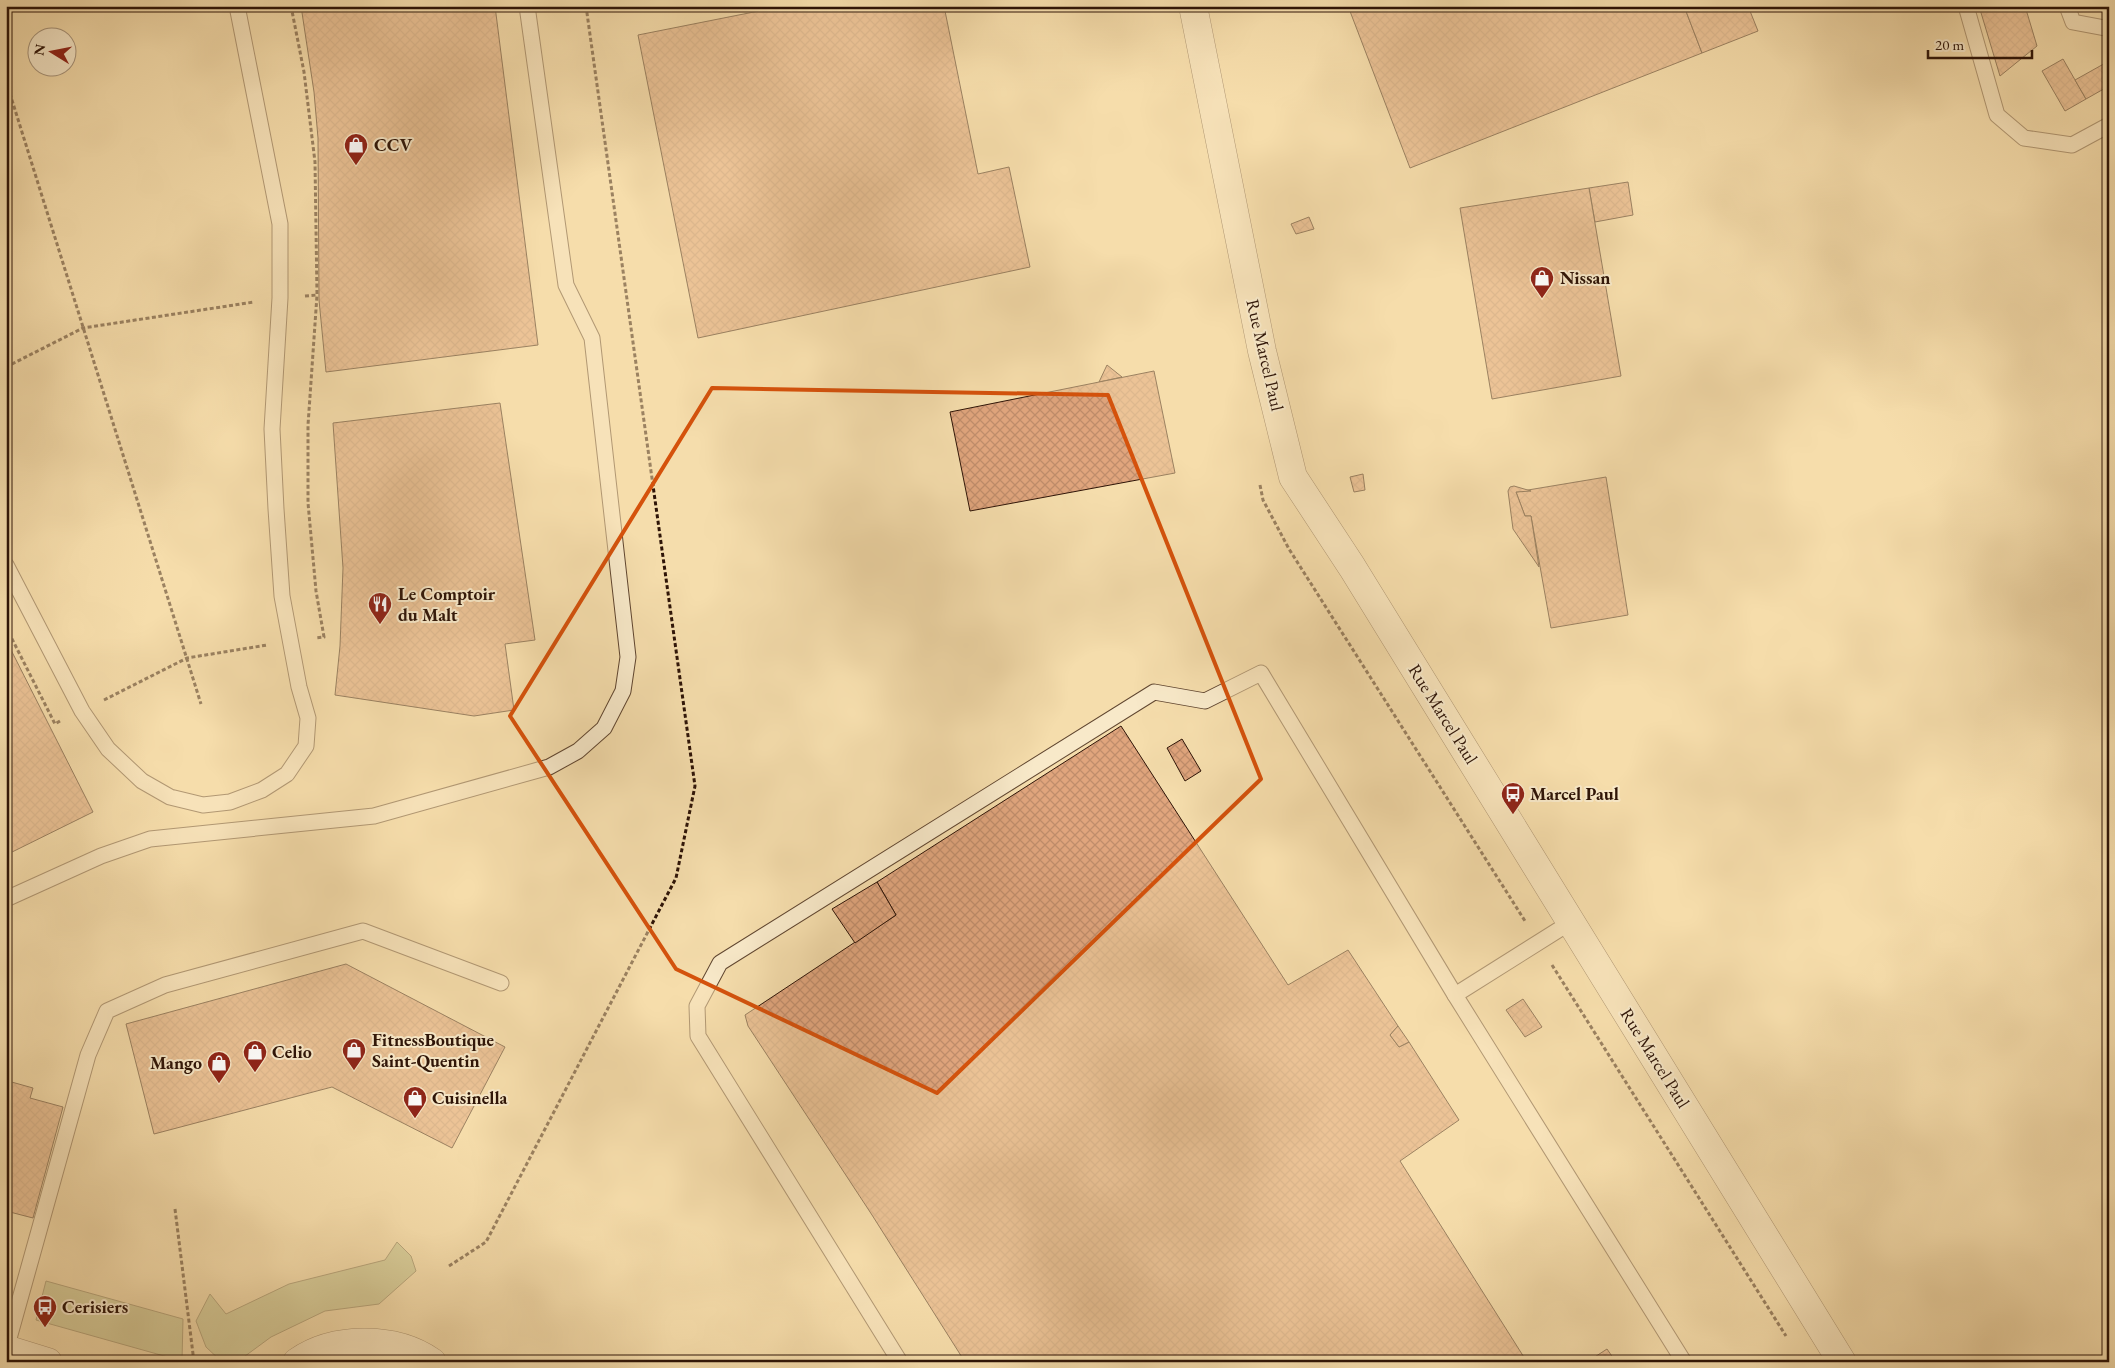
<svg xmlns="http://www.w3.org/2000/svg" width="2115" height="1368" font-family="'EB Garamond',serif">
  <defs>
    <pattern id="building-cross-hatch" width="8" height="8" patternUnits="userSpaceOnUse" patternTransform="scale(1.25)"><rect width="8" height="8" fill="#e0a57d"/><path d="M0 0l8 8M0 8l8-8" fill="none" stroke="#c08d6b"/></pattern>
  </defs>
  <rect width="100%" height="100%" fill="#f5ddac"/>
  <filter id="stains"><feTurbulence type="fractalNoise" baseFrequency=".004" numOctaves="4"/><feColorMatrix values="0 0 0 0 .2 0 0 0 0 .09 0 0 0 0 .02 0 0 0 .5 -.17"/></filter>
  <radialGradient id="worn" r=".72"><stop offset=".6" stop-color="#630" stop-opacity="0"/><stop offset="1" stop-color="#630" stop-opacity=".3"/></radialGradient>
  <g fill="#bbc18a" stroke="#746a48">
    <polygon points="397,1242 411,1256 416,1271 379,1304 325,1311 271,1337 237,1362 222,1362 206,1347 196,1321 210,1294 226,1314 289,1284 385,1260"/>
    <polygon points="46,1281 183,1319 182,1361 36,1320"/>
  </g>
  <g fill="url(#building-cross-hatch)" stroke="#2e1407">
    <polygon points="301,6 495,6 538,345 326,372 319,300 318,138 314,92"/>
    <polygon points="784,6 944,6 978,174 1009,167 1030,267 698,338 638,35"/>
    <polygon points="1348,6 1684,6 1702,53 1410,168"/>
    <polygon points="1684,6 1748,6 1758,31 1702,53"/>
    <polygon points="1979,6 2025,6 2037,46 2000,76"/>
    <polygon points="2063,59 2086,99 2065,111 2042,71"/>
    <polygon points="2109,61 2109,86 2086,99 2075,80"/>
    <polygon points="1628,182 1633,215 1595,222 1589,188"/>
    <polygon points="1589,188 1621,376 1492,399 1460,208"/>
    <polygon points="1309,217 1314,229 1296,234 1291,224"/>
    <polygon points="1107,365 1122,377 1099,382"/>
    <polygon points="1154,371 1175,473 970,511 950,412"/>
    <polygon points="500,403 535,640 505,644 514,710 474,716 335,695 340,646 343,568 333,423"/>
    <polygon points="1363,474 1365,490 1354,492 1350,477"/>
    <polygon points="1606,477 1628,615 1551,628 1531,516 1525,516 1516,492"/>
    <polygon points="1514,486 1531,491 1516,492 1525,516 1531,516 1539,567 1513,529 1508,491 1510,487"/>
    <polygon points="6,640 93,812 6,855"/>
    <polygon points="1121,726 1288,985 1348,950 1398,1026 1390,1035 1399,1047 1409,1042 1459,1120 1400,1161 1527,1362 965,1362 872,1215 748,1026 745,1015 896,915 877,882"/>
    <polygon points="1182,739 1201,771 1185,781 1167,748"/>
    <polygon points="877,882 896,915 855,943 832,909"/>
    <polygon points="346,964 505,1047 452,1148 332,1087 154,1134 126,1024"/>
    <polygon points="1523,999 1542,1027 1525,1037 1506,1010"/>
    <polygon points="1398,1026 1409,1042 1399,1047 1390,1035"/>
    <polygon points="6,1067 11,1068 8,1081 33,1088 30,1098 63,1107 33,1218 6,1211"/>
    <polygon points="1607,1349 1616,1362 1587,1362"/>
  </g>
  <g fill="none" stroke-linecap="round" stroke-linejoin="round">
    <g stroke="#604630" stroke-width="17">
      <g id="service">
        <polyline points="1966,6 1997,115 2024,138 2072,145 2109,125"/>
        <polyline points="2067,6 2073,22 2105,28 2109,26"/>
        <polyline points="6,565 82,711 108,749 142,781 170,797 203,805 230,802 262,790 287,774 306,746 308,718 299,687 282,596 276,509 272,429 280,298 280,224 237,6"/>
        <polyline points="6,899 101,856 150,839 374,816 549,767 578,751 604,728 623,691 628,657 592,338 566,285 527,6"/>
        <polyline points="1455,995 1571,922"/>
        <polyline points="6,1349 88,1055 107,1011 165,985 363,931 501,983"/>
        <polyline points="900,1362 698,1036 697,1006 720,963 1154,692 1205,701 1261,673 1455,995 1684,1362"/>
      </g>
    </g>
    <g stroke="#604630" stroke-width="29">
      <polyline id="minor" points="1193,6 1262,351 1293,477 1352,567 1842,1362"/>
    </g>
    <g stroke="#604630" stroke-width="29">
      <g id="tertiary">
        <polyline points="6,1349 48,1362"/>
        <path d="M297 1362C334 1336 395 1336 432 1362"/>
      </g>
    </g>
    <g stroke="#2e1407" stroke-width="3" stroke-dasharray="4 2.5" stroke-linecap="butt">
      <polyline points="291,6 304,72 315,162 317,295 308,425 308,503 316,591 324,637 315,638"/>
      <polyline points="6,81 201,704"/>
      <polyline points="305,296 317,295"/>
      <polyline points="6,367 83,328 254,302"/>
      <polyline points="1260,485 1263,500 1289,549 1525,921"/>
      <polyline points="6,627 55,724 60,721"/>
      <polyline points="104,700 187,658 267,645"/>
      <polyline points="1552,965 1786,1336"/>
      <polyline points="175,1209 194,1362"/>
      <polyline points="449,1266 486,1242 676,878 695,786 586,6"/>
    </g>
    <use href="#service" stroke="#f8e9c9" stroke-width="15"/>
    <use href="#minor" stroke="#f8e9c9" stroke-width="28"/>
    <use href="#tertiary" stroke="#f8e9c9" stroke-width="28"/>
  </g>
  <path d="M0 0H2115V1368H0ZM712 388 1108 395 1261 779 937 1093 676 969 510 716Z" fill="#f5ddac" fill-opacity=".55" fill-rule="evenodd"/>
  <path fill="none" stroke="#d5520c" stroke-width="4" stroke-linejoin="round" d="M712 388 1108 395 1261 779 937 1093 676 969 510 716Z"/>
  <defs>
    <g id="shop-pin" transform="scale(1.25)"><path d="M0 17L-7.5 6A9.5 9.5 0 1 1 7.5 6Z" fill="#8f2418" stroke="#f8e9c9"/><path d="M-5-2.5h2.3a2.7 3.5 0 0 1 5.4 0H5L5.5 6h-11ZM-1.5-2.5h3a1.5 2.3 0 0 0-3 0Z" fill="#fff"/></g>
    <g id="restaurant-pin" transform="scale(1.25)"><path d="M0 17L-7.5 6A9.5 9.5 0 1 1 7.5 6Z" fill="#8f2418" stroke="#f8e9c9"/><path d="M-5-6h1v4h1v-4h1v4h1v-4h1v5L-1.5 .5V6h-2V.5L-5-1ZM5-6V6H3V1.5H1.5Q1.5-4 5-6Z" fill="#fff"/></g>
    <g id="bus-pin" transform="scale(1.25)"><path d="M0 17L-7.5 6A9.5 9.5 0 1 1 7.5 6Z" fill="#8f2418" stroke="#f8e9c9"/><path d="M-5-6H5V4H4V6H2V4H-2V6H-4V4H-5ZM-3.5-4V0h7V-4ZM-3.5 1.2v1.5H-2V1.2ZM2 1.2v1.5H3.5V1.2Z" fill="#fff"/></g>
  </defs>
  <g fill-rule="evenodd">
    <use href="#shop-pin" x="356" y="145"/>
    <use href="#shop-pin" x="1542" y="278"/>
    <use href="#restaurant-pin" x="380" y="604"/>
    <use href="#bus-pin" x="1513" y="794"/>
    <use href="#shop-pin" x="354" y="1050"/>
    <use href="#shop-pin" x="255" y="1052"/>
    <use href="#shop-pin" x="219" y="1063"/>
    <use href="#shop-pin" x="415" y="1098"/>
    <use href="#bus-pin" x="45" y="1307"/>
  </g>
  <g text-anchor="middle" stroke-width="4" stroke-linejoin="round" paint-order="stroke">
    <g font-size="18" font-weight="bold" fill="#2e1407" stroke="#f8e9c9" text-anchor="start">
      <text x="374" y="151">CCV</text>
      <text x="1560" y="284">Nissan</text>
      <text x="398" y="600">Le Comptoir<tspan x="398" dy="21">du Malt</tspan></text>
      <text x="1530" y="800">Marcel Paul</text>
      <text x="372" y="1046">FitnessBoutique<tspan x="372" dy="21">Saint-Quentin</tspan></text>
      <text x="272" y="1058">Celio</text>
      <text x="202" y="1069" text-anchor="end">Mango</text>
      <text x="432" y="1104">Cuisinella</text>
      <text x="62" y="1313">Cerisiers</text>
    </g>
    <g font-size="18" fill="#2e1407" stroke="#f8e9c9">
      <text transform="translate(1265 355) rotate(77)" y="6">Rue Marcel Paul</text>
      <text transform="translate(1443 714) rotate(58)" y="6">Rue Marcel Paul</text>
      <text transform="translate(1655 1058) rotate(58)" y="6">Rue Marcel Paul</text>
    </g>
  </g>
  <rect width="2115" height="1368" fill="none" stroke="#f5ddac" stroke-width="25"/>
  <rect x="8" y="8" width="2100" height="1353" fill="none" stroke="#2e1407" stroke-width="2.5"/>
  <rect x="12" y="12" width="2090" height="1343" fill="none" stroke="#2e1407"/>
  <g transform="translate(52 52) rotate(280)"><circle r="24" fill="#f8e9c9" stroke="#a7947b"/>
  <path d="M0-4L9 19L0 12L-9 19Z" fill="#8f2418"/>
  <text y="-8" font-size="14" font-weight="bold" text-anchor="middle" fill="#2e1407">N</text>
  </g>
  <path d="M1928 50v8h104v-8" fill="none" stroke="#2e1407" stroke-width="2.5"/>
  <text x="1935" y="50" font-size="15" fill="#2e1407" stroke="#f8e9c9" stroke-width="4" paint-order="stroke">20 m</text>
  <rect width="100%" height="100%" filter="url(#stains)"/>
  <rect width="100%" height="100%" fill="url(#worn)"/>
</svg>
